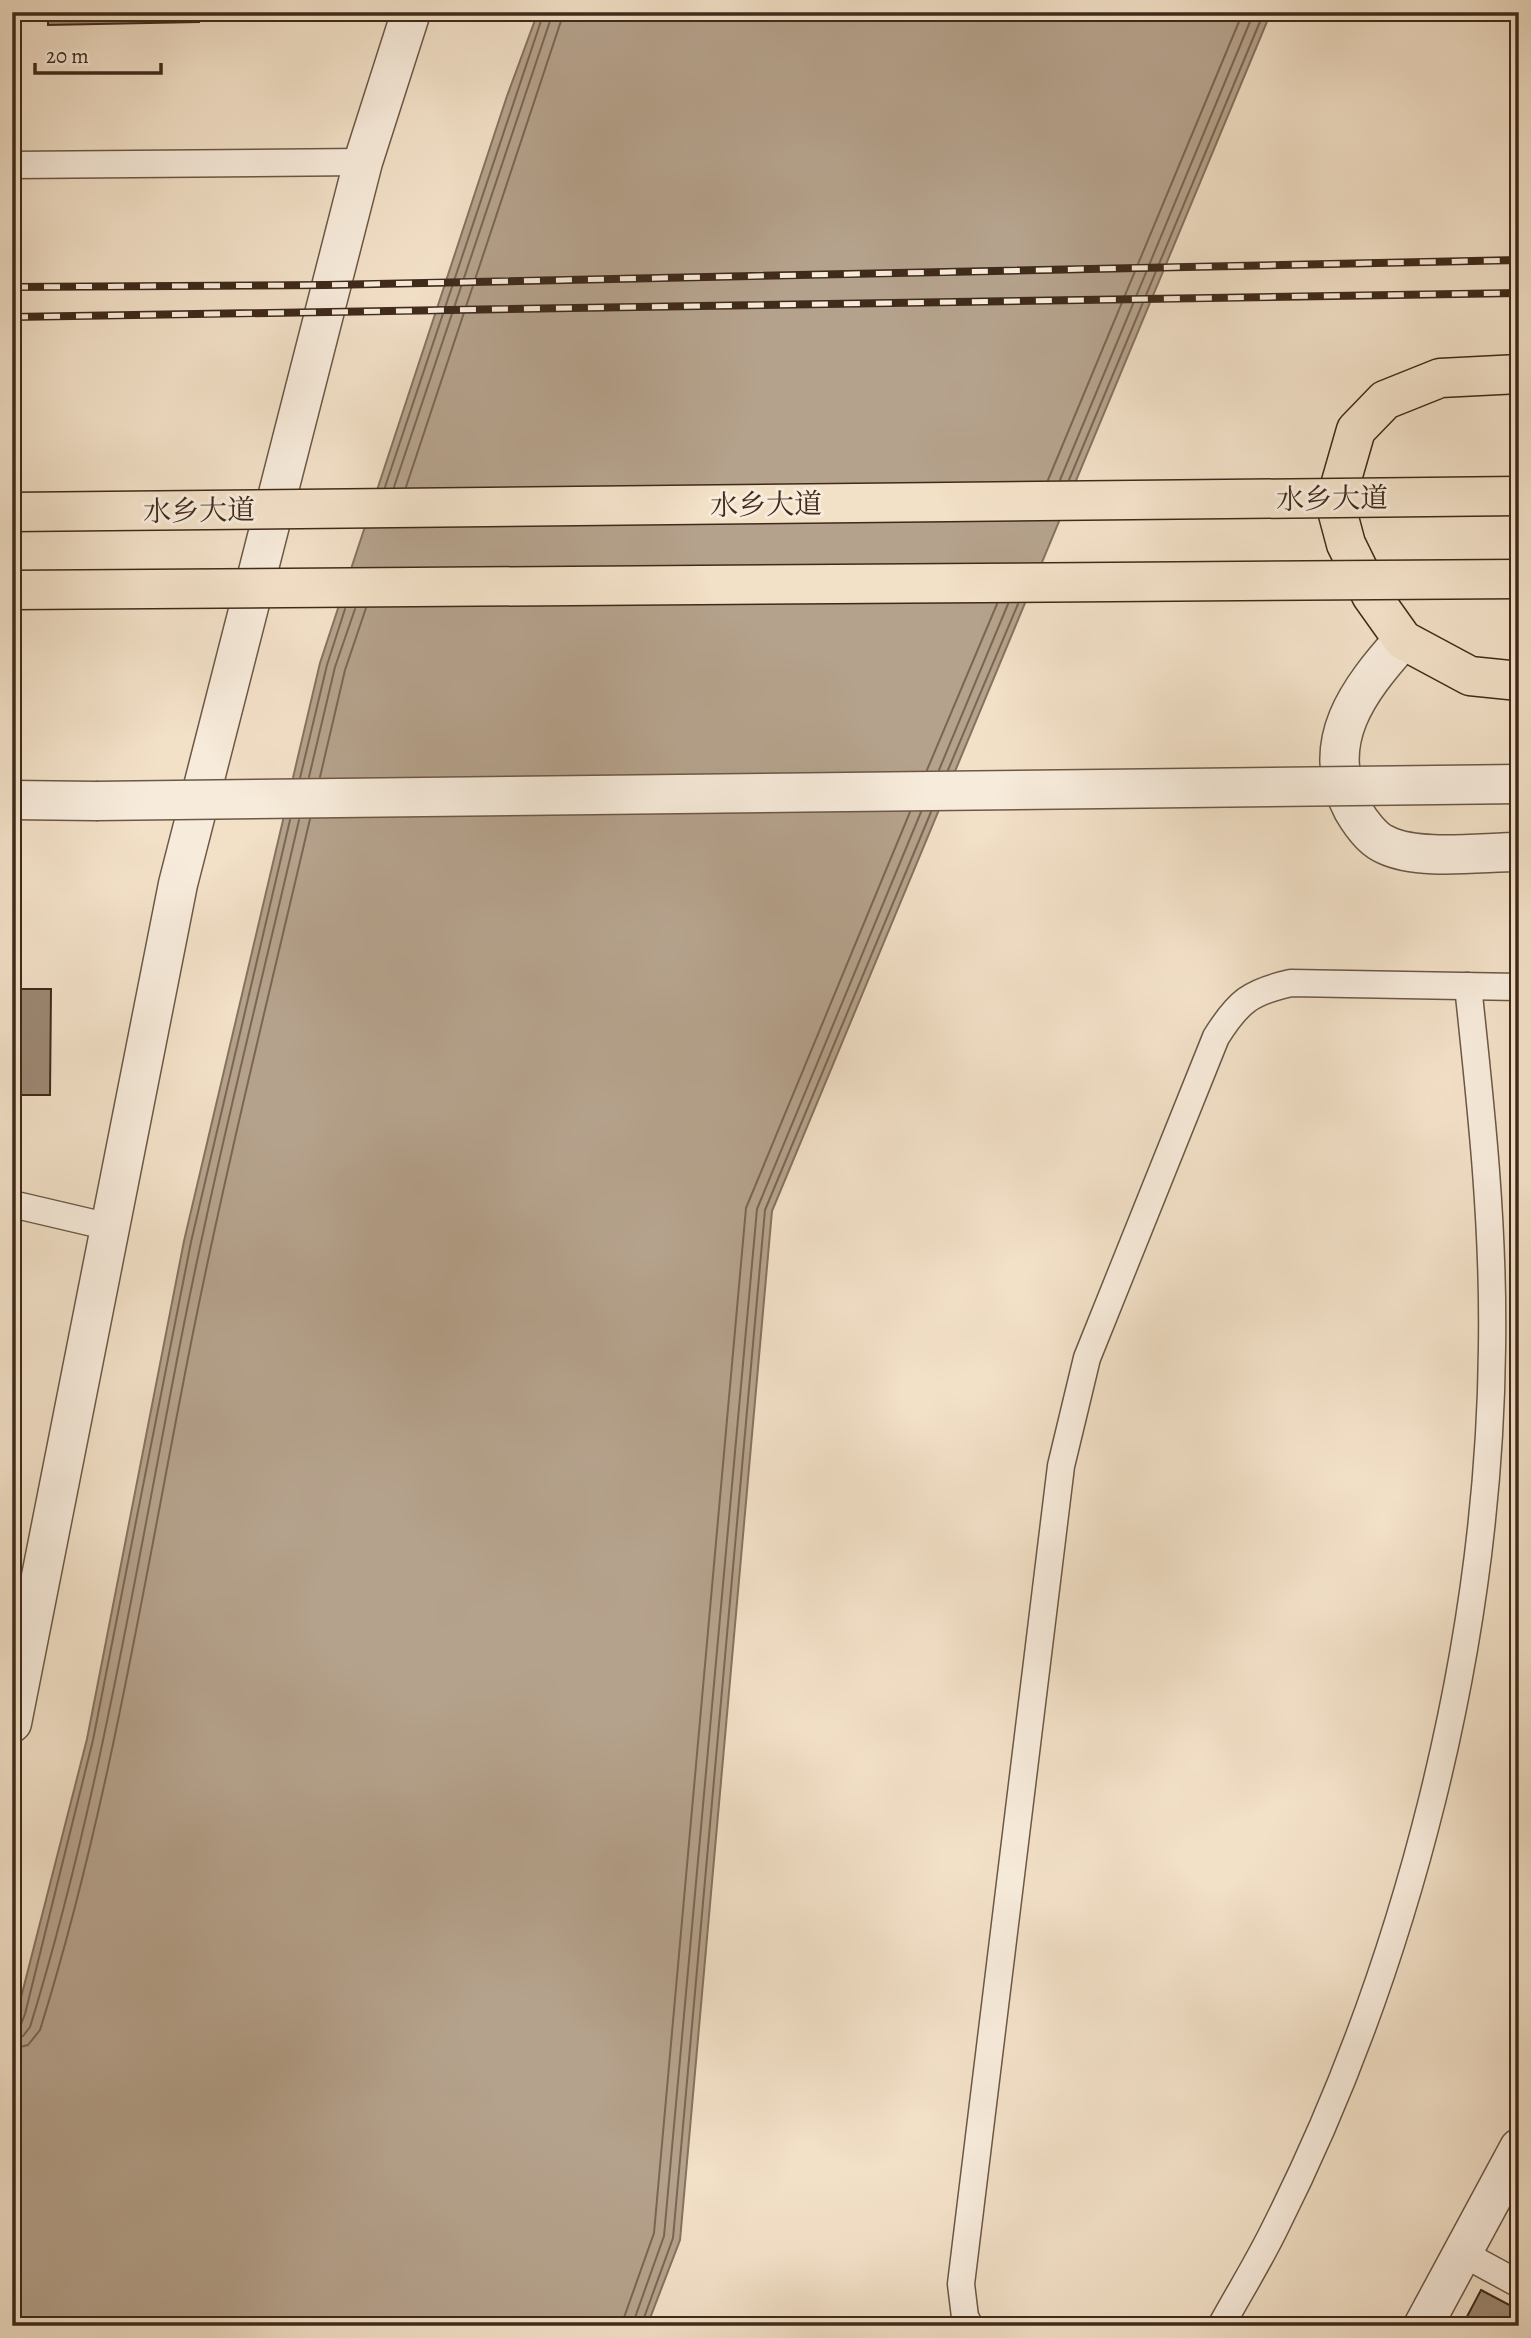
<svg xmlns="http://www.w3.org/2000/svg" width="1531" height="2338" font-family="Alegreya,'Noto Serif SC',serif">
  <rect width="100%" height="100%" fill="#f2e0c7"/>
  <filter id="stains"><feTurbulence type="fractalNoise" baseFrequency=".00286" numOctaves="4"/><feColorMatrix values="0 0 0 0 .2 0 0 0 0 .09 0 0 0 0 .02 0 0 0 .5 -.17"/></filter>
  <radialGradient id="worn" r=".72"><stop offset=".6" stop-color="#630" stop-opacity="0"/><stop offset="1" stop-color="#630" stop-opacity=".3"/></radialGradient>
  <polygon fill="#b5a28c" stroke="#86725e" stroke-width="2" points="538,12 1271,12 772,1211 680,2240 647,2326 12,2326 12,2033 87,1739 184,1241 320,663 507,96"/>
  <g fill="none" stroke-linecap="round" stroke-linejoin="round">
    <g stroke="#7a6653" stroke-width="2">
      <polyline points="1048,480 1243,12"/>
      <polyline points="1060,480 1254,12"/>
      <polyline points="1069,480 1264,12"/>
      <polyline points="385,487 544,12"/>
      <polyline points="394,487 553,12"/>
      <polyline points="406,487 564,12"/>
      <polyline points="927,770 997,604"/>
      <polyline points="939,770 1008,604"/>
      <polyline points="948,770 1018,604"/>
      <polyline points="309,777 335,667 355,609"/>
      <polyline points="320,777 345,670 366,608"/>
      <polyline points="300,778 327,665 345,609"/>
      <polyline points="12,2030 20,2027 25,2014 93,1740 191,1242 290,820"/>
      <path d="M12 2038 23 2036 30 2027C100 1800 137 1562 183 1329 217 1158 260 989 299 820"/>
      <path d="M12 2049 28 2045 40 2030C109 1809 145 1576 190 1348 225 1171 269 995 310 819"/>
      <polyline points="621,2326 654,2233 746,1208 910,812"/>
      <polyline points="632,2326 664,2236 757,1209 921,812"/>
      <polyline points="641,2326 673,2238 765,1210 931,812"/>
    </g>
  </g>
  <g fill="#9d8974" stroke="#402a1a" stroke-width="2">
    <polygon points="12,12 19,12 19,25 12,26"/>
    <polygon points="48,12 199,12 199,22 48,25"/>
    <polygon points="12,989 51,989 50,1095 12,1095"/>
    <polygon points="1481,2290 1519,2310 1519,2326 1462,2326"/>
  </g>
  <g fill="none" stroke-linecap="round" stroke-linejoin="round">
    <g stroke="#6c5845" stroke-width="29">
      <g id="service">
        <polyline points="12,165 363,162"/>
        <polyline points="12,1204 110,1227"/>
        <polyline points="1462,2253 1519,2284"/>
        <path d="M970 2326 965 2317 961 2284 1061 1466 1087 1358 1216 1037C1238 1002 1250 992 1291 983L1519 987"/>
        <path d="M1221 2326C1239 2293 1259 2261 1275 2228 1408 1964 1489 1643 1492 1348 1494 1225 1481 1107 1468 986"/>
      </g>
    </g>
    <g stroke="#6c5845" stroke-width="41">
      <g id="minor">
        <path d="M1403 640C1359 689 1317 743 1353 810 1360 822 1373 840 1386 845 1419 861 1482 852 1519 852"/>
        <polyline points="12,1723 178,884 363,162 411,12"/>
        <polyline points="1423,2326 1519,2148"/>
      </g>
    </g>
    <g stroke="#6c5845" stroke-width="41">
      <polyline id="tertiary" points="12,800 96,801"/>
    </g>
    <g stroke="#402a1a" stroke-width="41">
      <polyline id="primary" points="1519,374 1440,378 1385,400 1356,430 1335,503 1346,544 1371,595 1403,640 1470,676 1519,681"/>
    </g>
    <use href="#service" stroke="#f7ebdb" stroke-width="26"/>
    <use href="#minor" stroke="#f7ebdb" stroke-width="38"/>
    <use href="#tertiary" stroke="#f7ebdb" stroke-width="38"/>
    <use href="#primary" stroke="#f2e0c7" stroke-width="38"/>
    <g stroke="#402a1a" stroke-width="8">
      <g id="rail">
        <polyline points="12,287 326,285 1519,260"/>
        <polyline points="12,317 1519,293"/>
      </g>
    </g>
    <use href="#rail" stroke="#f7ebdb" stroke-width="5" stroke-dasharray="16" stroke-linecap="butt"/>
    <g stroke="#6c5845" stroke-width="41" stroke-linecap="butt">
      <polyline id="tertiary-bridge" points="96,801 1519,784"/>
    </g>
    <g stroke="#402a1a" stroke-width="41" stroke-linecap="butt">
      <g id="primary-bridge">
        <polyline points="12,512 1519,496"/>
        <polyline points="12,590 1519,579"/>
      </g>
    </g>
    <use href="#tertiary-bridge" stroke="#f7ebdb" stroke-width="38"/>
    <use href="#primary-bridge" stroke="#f2e0c7" stroke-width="38"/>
  </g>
  <g text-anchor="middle" stroke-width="6" stroke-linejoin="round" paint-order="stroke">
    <g font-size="28" fill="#402a1a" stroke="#f7ebdb">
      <text transform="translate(1332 498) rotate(-1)" y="10">水乡大道</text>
      <text transform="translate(766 504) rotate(-1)" y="10">水乡大道</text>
      <text transform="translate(199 510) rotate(-1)" y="10">水乡大道</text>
    </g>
  </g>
  <rect width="1531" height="2338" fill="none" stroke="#f2e0c7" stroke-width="42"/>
  <rect x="14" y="14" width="1503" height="2310" fill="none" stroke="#402a1a" stroke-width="3.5"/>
  <rect x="21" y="21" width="1489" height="2296" fill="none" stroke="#402a1a" stroke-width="2"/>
  <path d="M35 63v10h126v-10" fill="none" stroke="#402a1a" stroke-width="3.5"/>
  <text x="46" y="63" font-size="21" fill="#402a1a" stroke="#f7ebdb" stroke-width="5" paint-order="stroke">20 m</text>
  <rect width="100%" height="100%" filter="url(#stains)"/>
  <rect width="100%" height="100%" fill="url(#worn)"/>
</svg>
